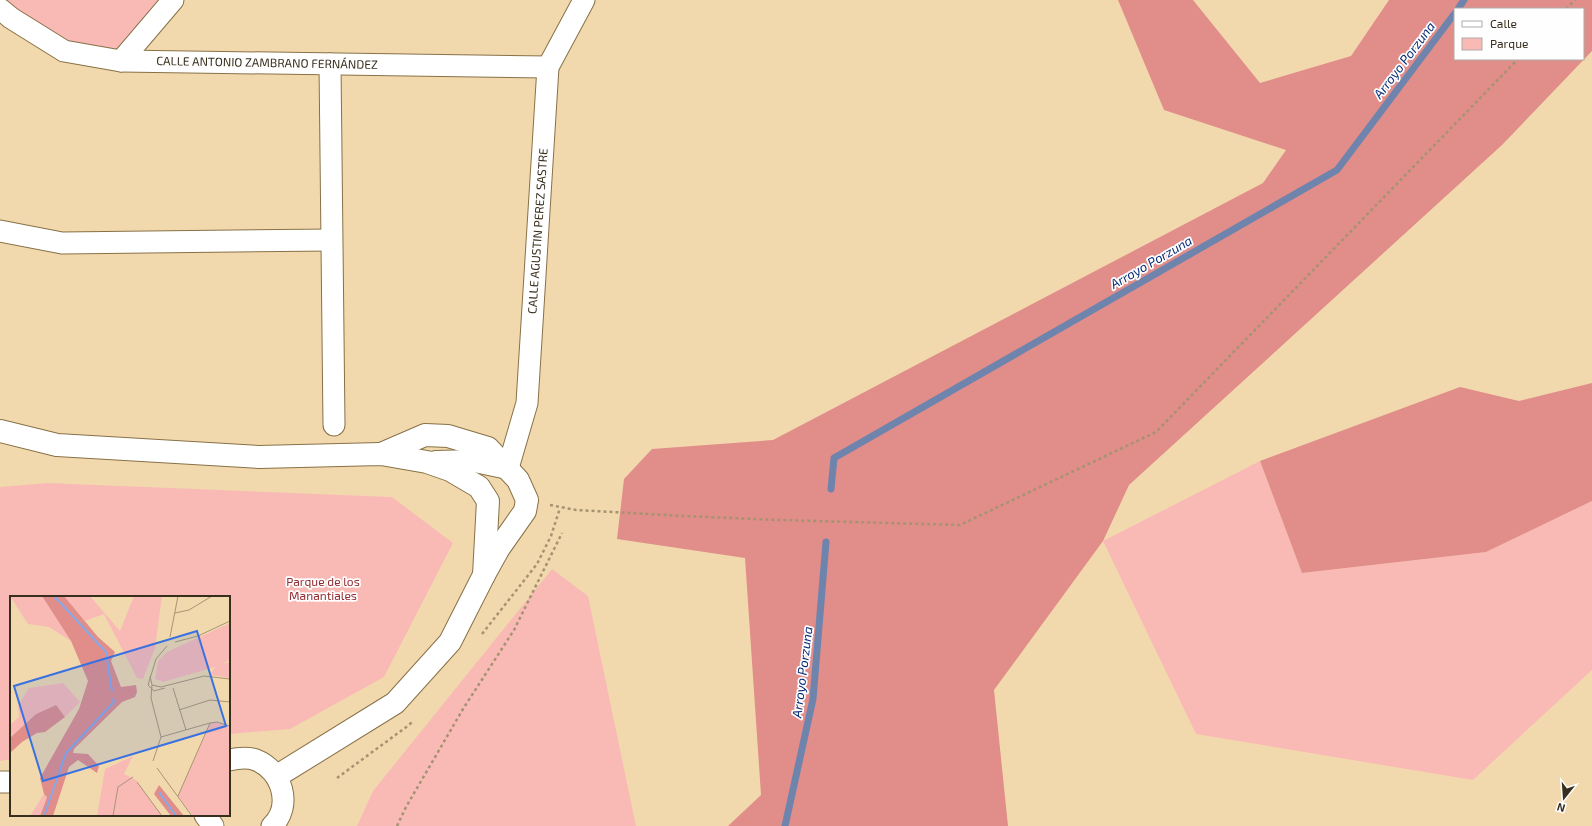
<svg xmlns="http://www.w3.org/2000/svg" width="1592" height="826" font-family="'Exo 2',sans-serif">
  <rect width="100%" height="100%" fill="#f2d9ad"/>
  <g fill="#f9bab6">
    <polygon points="0,0 173,0 121,61 64,51"/>
    <polygon points="1260,461 1302,573 1486,552 1592,501 1592,670 1473,780 1196,734 1103,541"/>
    <polygon points="47,483 392,497 453,543 384,677 290,729 229,734 229,597 11,597 11,759 0,761 0,487"/>
    <polygon points="552,569 588,596 636,826 357,826 373,791"/>
  </g>
  <g fill="#e18d8a" fill-rule="evenodd">
    <path d="M1118 0H1193L1260 83 1351 56 1389 0H1592V51L1502 145 1129 485 1103 541 994 690 1008 826H728L761 795 745 558 617 539 624 479 652 449 773 440 1263 183 1286 150 1164 110ZM1455 9H1583V59H1455Z"/>
    <polygon points="1592,383 1592,501 1486,552 1302,573 1260,461 1460,387 1519,401"/>
  </g>
  <g fill="none" stroke-linecap="round" stroke-linejoin="round">
    <g stroke="#6f84ac" stroke-width="7">
      <polyline points="1458,9 1464,0"/>
      <polyline points="831,489 834,458 1337,170 1455,13"/>
      <polyline points="785,826 813,699 826,542"/>
    </g>
    <g stroke="#877147" stroke-width="23">
      <g id="street">
        <polyline points="0,9 11,18 64,51 121,61 548,67"/>
        <polyline points="121,61 173,0"/>
        <polyline points="330,64 334,425"/>
        <polyline points="0,231 62,243 331,240"/>
        <polyline points="508,468 527,403 548,67 584,0"/>
        <path d="M229 760C238 758 248 757 256 760 282 770 293 806 272 826"/>
        <polyline points="0,782 11,782"/>
        <polyline points="205,815 213,826"/>
      </g>
    </g>
    <g stroke="#877147" stroke-width="24">
      <g id="secondary">
        <polyline points="0,431 57,445 259,457 381,454 427,462 450,470 479,487 488,501 484,575"/>
        <polyline points="436,462 475,461 508,468"/>
        <polyline points="277,776 395,703 450,642 484,575 499,548 525,511 527,500 518,480 488,448 448,436 425,435 381,454"/>
      </g>
    </g>
    <g stroke="#a59372" stroke-width="2.5" stroke-dasharray="3 3" stroke-linecap="butt">
      <polyline points="1566,9 1575,0"/>
      <polyline points="550,505 576,510 684,516 780,520 960,525 1156,432 1518,59"/>
      <polyline points="482,634 537,564 551,536 560,508"/>
      <polyline points="337,778 409,725 413,721"/>
      <polyline points="397,826 406,807 463,709 514,630 562,533"/>
    </g>
    <use href="#street" stroke="#fff" stroke-width="21"/>
    <use href="#secondary" stroke="#fff" stroke-width="22"/>
  </g>
  <g text-anchor="middle" stroke-width="3.5" stroke-linejoin="round" paint-order="stroke">
    <g font-size="12" fill="#382e1d" stroke="#fefefe">
      <text transform="translate(267 63) rotate(1)" y="4">CALLE ANTONIO ZAMBRANO FERNÁNDEZ</text>
      <text transform="translate(538 231) rotate(-86)" y="4">CALLE AGUSTIN PEREZ SASTRE</text>
    </g>
    <g font-size="12" fill="#912e32" stroke="#fefefe">
      <text x="323" y="586">Parque de los<tspan x="323" dy="14">Manantiales</tspan></text>
    </g>
    <g font-size="13" font-style="italic" fill="#092d78" stroke="#fefefe">
      <text transform="translate(1404 60) rotate(-53)" y="5">Arroyo Porzuna</text>
      <text transform="translate(1151 262) rotate(-30)" y="5">Arroyo Porzuna</text>
      <text transform="translate(802 672) rotate(-83)" y="5">Arroyo Porzuna</text>
    </g>
  </g>
  <g transform="translate(10 596)">
    <rect width="220" height="220" fill="#f2d9ad"/>
    <path d="M0 0H32L61 45 39 31 18 28ZM54 0H80L110 35 124 0H152L145 52 133 83 127 82 94 18 75 25ZM220 27V64L212 68 220 66V82L200 79 205 71 153 86 145 83 148 65 157 56ZM53 87 70 106 55 121 46 109 26 118 0 142V129L9 121 8 110 19 92ZM207 126 220 130V220H183L168 200 200 127ZM123 160 114 178 126 184 152 220H87L95 173ZM34 198 37 200 30 220H20Z" fill="#f9bab6"/>
    <path d="M32 0H54L88 41 105 56 101 65 111 91 126 89 127 96 125 101 112 106 64 153 63 157 78 158 89 170 87 177 68 164 59 171 43 220H30L37 201 34 198 30 182 69 113 78 85 61 45ZM46 109 55 121 35 136 27 137 12 146 0 157V142L26 118ZM149 189 174 220H161L144 198Z" fill="#e18d8a"/>
    <path fill="none" stroke="#86a9ea" stroke-width="2" d="M44 0 96 56 102 96M149 196 166 220M34 220 56 157 104 106 103 102"/>
    <path fill="none" stroke="#a89573" stroke-width="1" d="M165 17 179 14 202 0M160 41 168 0M165 46 188 40 220 25M140 80 142 89 151 91 194 80 220 83M142 89 141 102 151 141 143 165M155 92 144 95 138 89 146 63 157 50M163 92 176 134M169 114 200 104 220 106M151 141 200 127 207 126 220 130M147 172 182 220M127 186 152 220M168 200 200 127M103 220 108 191 123 181"/>
    <path fill="#3971e0" fill-opacity="0.15" stroke="#3971e0" stroke-width="2" d="M187 35 216 130 33 185 4 90Z"/>
    <rect width="220" height="220" fill="none" stroke="#382e1d" stroke-width="2"/>
  </g>
  <rect x="1454" y="8" width="130" height="52" fill="#fefefe" stroke="#afaba4"/>
  <rect x="1462" y="21" width="20" height="6" fill="#ffffff" stroke="#afaba4"/>
  <text x="1490" y="28" font-size="12" fill="#382e1d">Calle</text>
  <rect x="1462" y="38" width="20" height="12" fill="#f9bab6" stroke="#afaba4"/>
  <text x="1490" y="48" font-size="12" fill="#382e1d">Parque</text>
  <g transform="translate(1564 798) rotate(197)" stroke="#fefefe" stroke-width="3" paint-order="stroke">
  <path d="M0-3L7 15L0 10L-7 15Z" fill="#382e1d"/>
  <text y="-6" font-size="11" font-weight="bold" text-anchor="middle" fill="#382e1d">N</text>
  </g>
</svg>
